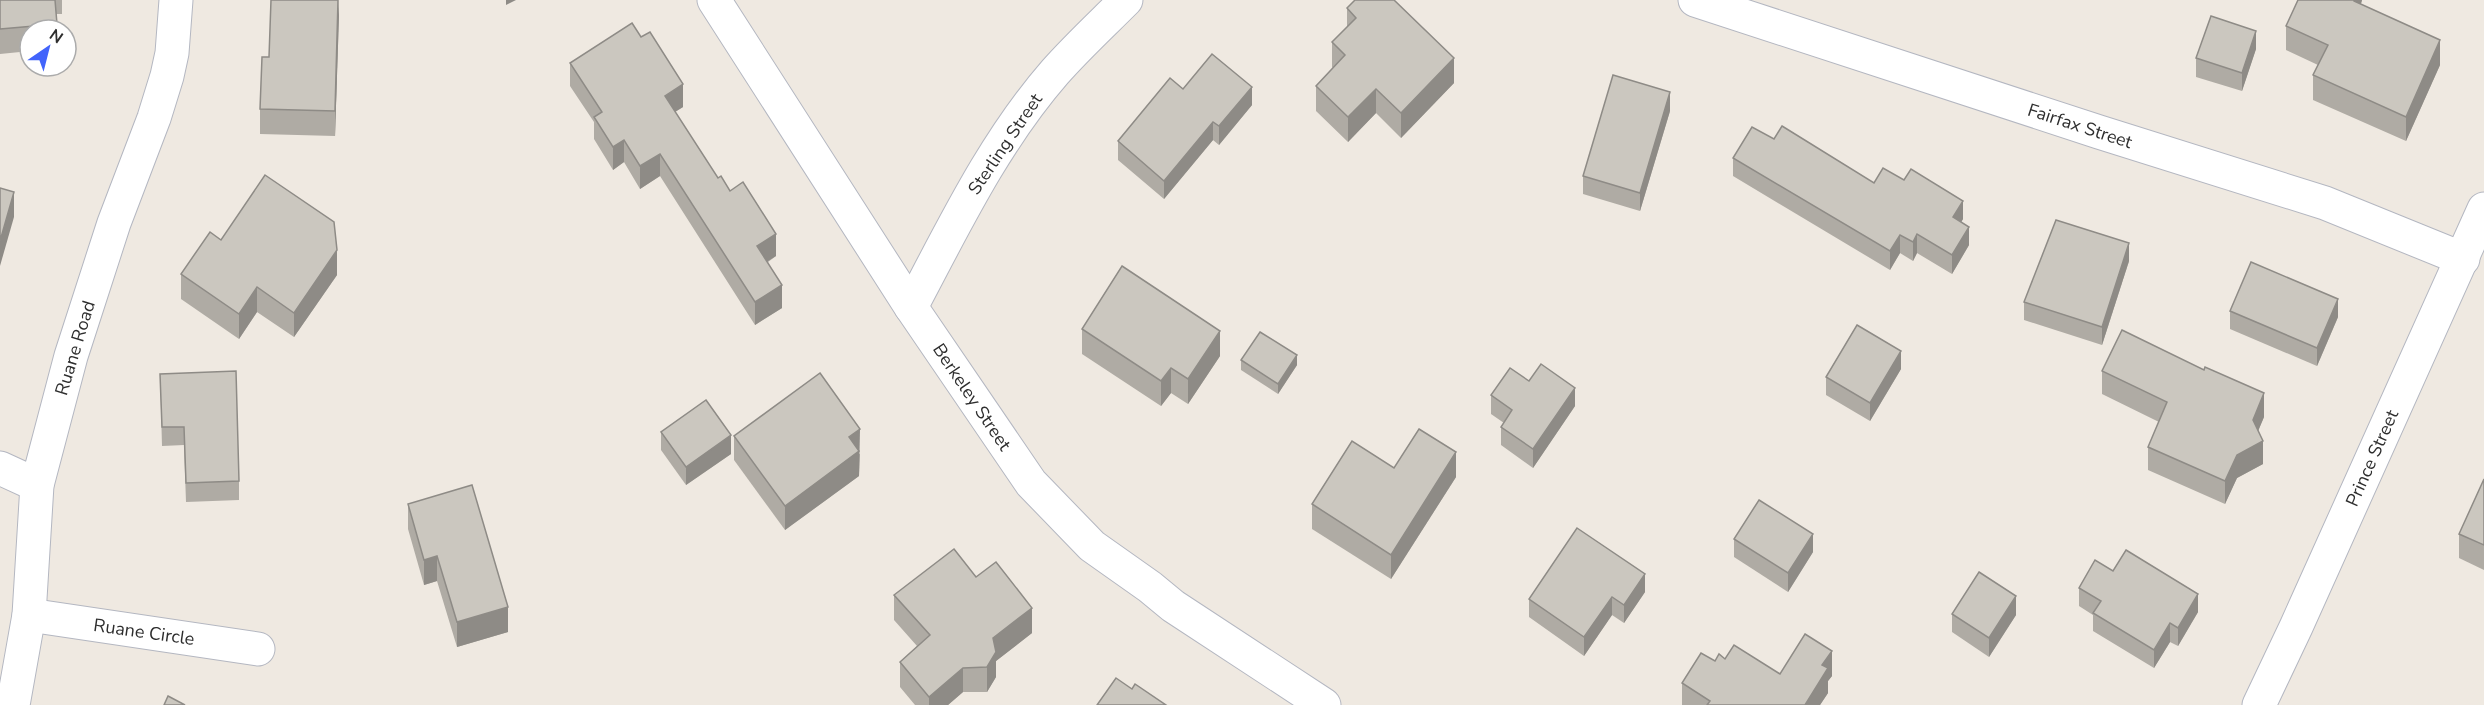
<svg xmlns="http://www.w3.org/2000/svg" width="2484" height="705" font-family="'Nunito Sans',sans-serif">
  <rect width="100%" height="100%" fill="#efe9e1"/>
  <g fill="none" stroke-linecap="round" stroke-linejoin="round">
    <g stroke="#b4b7c1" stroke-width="35">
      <g id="street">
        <polyline points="714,0 911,307 1031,483 1092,546 1150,587 1173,606 1324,705"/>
        <polyline points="1695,0 2099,132 2325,203 2463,259"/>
        <path d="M911 307C954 226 994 142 1055 72 1077 47 1102 24 1126 0"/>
        <polyline points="0,468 37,485"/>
        <polyline points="29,615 258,649"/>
        <polyline points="13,705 29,615 37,485 71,356 114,223 154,118 167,76 172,53 176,0"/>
        <polyline points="2259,705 2296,627 2484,209"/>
      </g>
    </g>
    <use href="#street" stroke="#fff" stroke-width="33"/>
  </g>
  <g fill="#afaba4">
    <polygon points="0,0 62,0 62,14 56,14 57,30 30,30 30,51 0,54"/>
    <polygon points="2298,0 2362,0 2361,4 2440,65 2406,141 2313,100 2313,75 2318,65 2286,50 2286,26"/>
    <polygon points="1347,8 1454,83 1401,138 1376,113 1348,142 1316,111 1316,86 1333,68 1332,67 1332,42 1347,27"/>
    <polygon points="339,15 335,136 260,134 260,109 269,57"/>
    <polygon points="2256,49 2242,91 2196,77 2196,58"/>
    <polygon points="570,63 683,107 675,112 718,178 730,191 776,256 768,262 782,308 755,325 660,176 640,189 624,162 613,170 594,139 594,122 570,86"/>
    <polygon points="1183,89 1252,105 1219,145 1213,140 1164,199 1118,160 1118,141"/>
    <polygon points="1670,111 1640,211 1583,194 1583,176"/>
    <polygon points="1774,139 1874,183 1963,219 1961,222 1969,245 1952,274 1917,253 1913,261 1900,253 1890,270 1733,176 1733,158"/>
    <polygon points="221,240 337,275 294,337 257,312 239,339 181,299 181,274"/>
    <polygon points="2129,261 2102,345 2024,320 2024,302"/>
    <polygon points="2230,311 2338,317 2317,366 2230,329"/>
    <polygon points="1082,329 1220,356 1188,404 1171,393 1161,406 1082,354"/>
    <polygon points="1241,360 1297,365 1278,394 1241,370"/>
    <polygon points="1901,369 1870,421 1826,395 1826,377"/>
    <polygon points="2102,371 2264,417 2258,431 2263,464 2237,478 2225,504 2148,470 2148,447 2159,422 2102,394"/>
    <polygon points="160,374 239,481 239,500 186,502 184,445 162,446"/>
    <polygon points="1529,381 1575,406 1533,468 1501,445 1501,427 1504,423 1491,414 1491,395"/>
    <polygon points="661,432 731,454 686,485 661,450"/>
    <polygon points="734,436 860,454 859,476 785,530 734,460"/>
    <polygon points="1394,468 1456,477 1391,579 1312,529 1312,504"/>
    <polygon points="2484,479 2484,570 2459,558 2459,534"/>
    <polygon points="408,504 508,632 457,647 437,581 424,585 408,529"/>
    <polygon points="1734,539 1813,552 1788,592 1734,557"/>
    <polygon points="2113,571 2198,612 2178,646 2170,642 2154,668 2093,631 2093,615 2079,606 2079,588"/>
    <polygon points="976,577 1032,633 996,661 996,677 987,692 963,692 948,705 915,705 900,687 900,662 917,646 894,620 894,595"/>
    <polygon points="1645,592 1624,623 1612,615 1584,656 1529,617 1529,599"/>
    <polygon points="1952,614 2016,615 1989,657 1952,632"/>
    <polygon points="1725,659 1780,674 1832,676 1828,681 1828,693 1820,705 1682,705 1682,683 1715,661"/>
  </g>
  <g fill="#8e8b86">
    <polygon points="338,0 339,15 335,136 335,111"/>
    <polygon points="506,0 516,0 506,5"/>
    <polygon points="2354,0 2362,0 2354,26"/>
    <polygon points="2256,31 2256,49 2242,91 2242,73"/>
    <polygon points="2440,40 2440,65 2406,141 2406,117"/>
    <polygon points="1454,58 1454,83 1401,138 1401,113"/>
    <polygon points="683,84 683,107 665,118 665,96"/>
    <polygon points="1252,87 1252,105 1219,145 1219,126"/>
    <polygon points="1376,89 1376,113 1348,142 1348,117"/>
    <polygon points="1670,92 1670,111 1640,211 1640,193"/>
    <polygon points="1213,122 1213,140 1164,199 1164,181"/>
    <polygon points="624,140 624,162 613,170 613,147"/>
    <polygon points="660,154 660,176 640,189 640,166"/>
    <polygon points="14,192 14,217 0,266 0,241"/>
    <polygon points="1963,201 1963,219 1953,236 1953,217"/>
    <polygon points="1969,227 1969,245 1952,274 1952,255"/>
    <polygon points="776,234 776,256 757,268 757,246"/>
    <polygon points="1917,234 1917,253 1913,261 1913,242"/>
    <polygon points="1900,235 1900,253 1890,270 1890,251"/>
    <polygon points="2129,243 2129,261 2102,345 2102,327"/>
    <polygon points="337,250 337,275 294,337 294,313"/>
    <polygon points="782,285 782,308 755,325 755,302"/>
    <polygon points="257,287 257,312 239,339 239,314"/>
    <polygon points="2338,299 2338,317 2317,366 2317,348"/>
    <polygon points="1220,331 1220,356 1188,404 1188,379"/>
    <polygon points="1901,351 1901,369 1870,421 1870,403"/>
    <polygon points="1297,355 1297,365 1278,394 1278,384"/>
    <polygon points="1171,368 1171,393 1161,406 1161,381"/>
    <polygon points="1575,388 1575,406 1533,468 1533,449"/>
    <polygon points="2264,393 2264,417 2253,443 2253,420"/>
    <polygon points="860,429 859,476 785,530 785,506 849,437"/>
    <polygon points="731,435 731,454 686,485 686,467"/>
    <polygon points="2263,441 2263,464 2237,478 2225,504 2225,481 2237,455"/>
    <polygon points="1456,452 1456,477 1391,579 1391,555"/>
    <polygon points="1813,534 1813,552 1788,592 1788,573"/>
    <polygon points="437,556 437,581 424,585 424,560"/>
    <polygon points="1645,574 1645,592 1624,623 1624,605"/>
    <polygon points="2198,594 2198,612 2178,646 2178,628"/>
    <polygon points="2016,596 2016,615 1989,657 1989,638"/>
    <polygon points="1612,597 1612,615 1584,656 1584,637"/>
    <polygon points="508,607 508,632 457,647 457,622"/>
    <polygon points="1032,608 1032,633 996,661 996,677 987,692 987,667 993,638"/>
    <polygon points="2170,623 2170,642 2154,668 2154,650"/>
    <polygon points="1832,651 1832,676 1828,681 1828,693 1820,705 1805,705 1822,665"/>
    <polygon points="963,668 963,692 948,705 929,705 929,697"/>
  </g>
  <g fill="#cbc7bf" stroke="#8e8b86" stroke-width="1.5">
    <polygon points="0,0 55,0 57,24 0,29"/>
    <polygon points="271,0 338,0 335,111 260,109 262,57 269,57"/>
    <polygon points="1355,0 1394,0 1454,58 1401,113 1376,89 1348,117 1316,86 1345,55 1332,42 1356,18 1347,8"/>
    <polygon points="2298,0 2354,0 2354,1 2440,40 2406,117 2313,75 2328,45 2286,26"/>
    <polygon points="2211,16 2256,31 2242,73 2196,58"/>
    <polygon points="632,23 641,37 650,32 683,84 665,96 718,178 721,176 730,191 743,182 776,234 757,246 782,285 755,302 660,154 640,166 624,140 613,147 594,117 602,112 570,63"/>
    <polygon points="1212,54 1252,87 1219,126 1213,122 1164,181 1118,141 1170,78 1183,89"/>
    <polygon points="1613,75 1670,92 1640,193 1583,176"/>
    <polygon points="1782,126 1874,183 1883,168 1904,180 1911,169 1963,201 1953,217 1969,227 1952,255 1917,234 1913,242 1900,235 1890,251 1733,158 1752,127 1774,139"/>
    <polygon points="265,175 334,222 337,250 294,313 257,287 239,314 181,274 210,232 221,240"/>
    <polygon points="0,188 14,192 0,241"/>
    <polygon points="2056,220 2129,243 2102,327 2024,302"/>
    <polygon points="2251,262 2338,299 2317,348 2230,311"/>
    <polygon points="1122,266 1220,331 1188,379 1171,368 1161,381 1082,329"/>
    <polygon points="1857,325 1901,351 1870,403 1826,377"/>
    <polygon points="2122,330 2204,370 2205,367 2264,393 2253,420 2263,441 2237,455 2225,481 2148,447 2167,402 2102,371"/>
    <polygon points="1260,332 1297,355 1278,384 1241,360"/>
    <polygon points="1541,364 1575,388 1533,449 1501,427 1512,410 1491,395 1510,368 1529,381"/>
    <polygon points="236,371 239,481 186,483 184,427 162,427 160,374"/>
    <polygon points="820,373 860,429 849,437 859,451 785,506 734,436"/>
    <polygon points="706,400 731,435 686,467 661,432"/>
    <polygon points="1419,429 1456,452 1391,555 1312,504 1352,441 1394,468"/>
    <polygon points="2484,479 2484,545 2459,534"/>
    <polygon points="472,485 508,607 457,622 437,556 424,560 408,504"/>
    <polygon points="1759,500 1813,534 1788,573 1734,539"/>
    <polygon points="1577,528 1645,574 1624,605 1612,597 1584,637 1529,599"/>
    <polygon points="954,549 976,577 996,562 1032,608 993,638 996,652 987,667 963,668 929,697 900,662 930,635 894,595"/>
    <polygon points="2126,550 2198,594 2178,628 2170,623 2154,650 2093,613 2101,601 2079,588 2095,560 2113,571"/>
    <polygon points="1979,572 2016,596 1989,638 1952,614"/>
    <polygon points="1805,634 1832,651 1822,665 1828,668 1805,705 1707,705 1710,701 1682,683 1701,653 1715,661 1719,654 1725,659 1734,645 1780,674"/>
    <polygon points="1116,678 1132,689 1135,684 1166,705 1097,705"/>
    <polygon points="168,696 185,705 164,705"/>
  </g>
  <g text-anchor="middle" stroke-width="4.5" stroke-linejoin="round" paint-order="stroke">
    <g font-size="18" fill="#2e2e2e" stroke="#fff">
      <text transform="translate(2080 126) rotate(18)" y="6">Fairfax Street</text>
      <text transform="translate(1005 144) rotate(-56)" y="6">Sterling Street</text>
      <text transform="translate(75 348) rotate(-73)" y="6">Ruane Road</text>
      <text transform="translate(972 397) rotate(56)" y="6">Berkeley Street</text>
      <text transform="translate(2372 458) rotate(-66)" y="6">Prince Street</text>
      <text transform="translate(144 632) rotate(8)" y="6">Ruane Circle</text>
    </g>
  </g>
  <g transform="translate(48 48) rotate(35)"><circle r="28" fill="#ffffff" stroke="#ababab" stroke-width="1.5"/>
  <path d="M0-4.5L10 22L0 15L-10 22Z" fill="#4264fb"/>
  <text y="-9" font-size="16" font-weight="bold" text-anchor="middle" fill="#2e2e2e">N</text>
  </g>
</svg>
